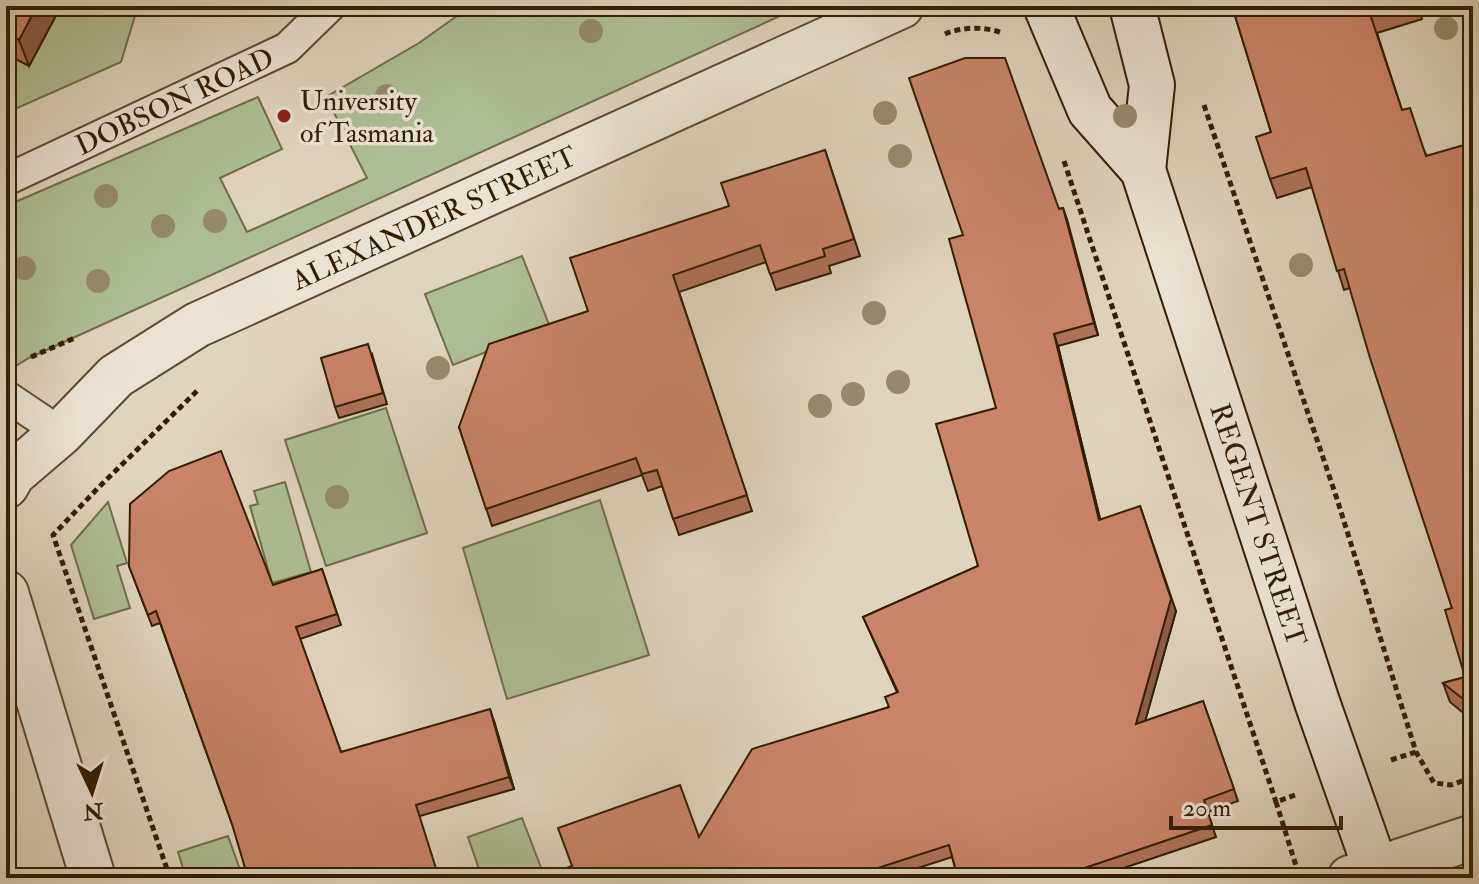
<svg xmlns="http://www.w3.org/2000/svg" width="1479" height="884" font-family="'IM FELL Double Pica',serif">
  <rect width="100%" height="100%" fill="#dfd4bc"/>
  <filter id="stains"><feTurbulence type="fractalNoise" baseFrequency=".0025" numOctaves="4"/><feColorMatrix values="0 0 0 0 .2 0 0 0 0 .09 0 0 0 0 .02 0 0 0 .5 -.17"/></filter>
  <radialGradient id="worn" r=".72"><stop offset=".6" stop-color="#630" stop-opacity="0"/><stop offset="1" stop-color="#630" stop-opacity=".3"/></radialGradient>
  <g fill="#aebe94" stroke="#706e4a" stroke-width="2">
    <polygon points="61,6 138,6 121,62 6,113 6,54 29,66"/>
    <polygon points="471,6 802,6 29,358 6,372 6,206 258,97 282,149 220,178 247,232 367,178 326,97 419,43"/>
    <polygon points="522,256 550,327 453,365 425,294"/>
    <polygon points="386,408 427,533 326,566 285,440"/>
    <polygon points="285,482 311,572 272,583 250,506 258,504 254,491"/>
    <polygon points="600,500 649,655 507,699 463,548"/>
    <polygon points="108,502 127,563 117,566 130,608 94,619 71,545"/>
    <polygon points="522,818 545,878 463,878 480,872 468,837"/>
    <polygon points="228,836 243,878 186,878 178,852"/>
  </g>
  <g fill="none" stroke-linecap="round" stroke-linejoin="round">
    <g stroke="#5e4b30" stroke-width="34">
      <g id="lane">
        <path id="s1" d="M6 180 287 48 330 6"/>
        <polyline points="6,396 61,433"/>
      </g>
    </g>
    <g stroke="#5e4b30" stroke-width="48">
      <g id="street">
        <path id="s2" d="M6 486 13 474 61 433 116 376 197 325 901 6"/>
        <polyline points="6,593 93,878"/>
        <polyline points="1350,878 1473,837"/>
      </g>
    </g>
    <g stroke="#331d01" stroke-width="48">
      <g id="secondary">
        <path id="s3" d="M1046 6 1090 110 1143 170 1317 702 1379 878"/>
        <polyline points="1132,6 1152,85 1143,170"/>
      </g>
    </g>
    <g stroke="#331d01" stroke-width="5" stroke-dasharray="6 4" stroke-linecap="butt">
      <path d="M945 34C961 27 985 26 1002 33"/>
      <polyline points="1204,105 1337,499 1416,752 1434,783 1451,785 1473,777"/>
      <polyline points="1064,161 1276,802"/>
      <polyline points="31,357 77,337"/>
      <polyline points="1391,760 1416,752"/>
      <polyline points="1295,795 1276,802 1298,872"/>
      <polyline points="170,878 53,535 99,487 198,390"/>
    </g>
    <use href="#lane" stroke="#eae3d3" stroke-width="30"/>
    <use href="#street" stroke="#eae3d3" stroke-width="44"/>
    <use href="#secondary" stroke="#eae3d3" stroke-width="44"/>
  </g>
  <g fill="#958a6d">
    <circle cx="1446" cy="28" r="12"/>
    <circle cx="591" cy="31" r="12"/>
    <circle cx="387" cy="96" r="12"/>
    <circle cx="885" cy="113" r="12"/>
    <circle cx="1125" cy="116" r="12"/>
    <circle cx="900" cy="156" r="12"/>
    <circle cx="106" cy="196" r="12"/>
    <circle cx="215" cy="221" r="12"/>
    <circle cx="163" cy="226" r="12"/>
    <circle cx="1301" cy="265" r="12"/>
    <circle cx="24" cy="268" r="12"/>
    <circle cx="98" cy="281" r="12"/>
    <circle cx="874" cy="313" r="12"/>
    <circle cx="438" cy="368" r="12"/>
    <circle cx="898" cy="382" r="12"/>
    <circle cx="853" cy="394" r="12"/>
    <circle cx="820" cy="406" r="12"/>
    <circle cx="337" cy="497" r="12"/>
  </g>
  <g fill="#ae725a" stroke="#331d01" stroke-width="2">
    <polygon points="6,6 61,6 29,66 6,54"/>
    <polygon points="1232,6 1418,6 1422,19 1377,33 1402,110 1427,156 1473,171 1473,721 1450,702 1443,683 1465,677 1452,608 1350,288 1344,290 1312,187 1277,198 1270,179 1271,132"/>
    <polygon points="825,150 860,256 829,266 831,273 776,290 766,262 679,292 752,511 679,535 662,486 648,491 642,475 492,526 459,427 588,311 729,206"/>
    <polygon points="1063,208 1098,335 1058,346 1100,519 1176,611 1145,721 1203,701 1238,801 1208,812 1216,837 1094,878 958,878 952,857 887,878 540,878 699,837 888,707 897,692 863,617 978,566 996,408 1059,209"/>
    <polygon points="372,354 387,404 339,418 335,407"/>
    <polygon points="129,566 273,585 322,569 341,625 300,639 341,752 494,721 514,789 420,816 232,824 160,623 152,626"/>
  </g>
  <g fill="#8d5c4a" stroke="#331d01" stroke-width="2">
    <polygon points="37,6 61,6 29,66 19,40"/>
    <polygon points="1063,208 1067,219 1098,335 1094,323"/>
    <polygon points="1054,334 1058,346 1103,531 1099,520"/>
    <polygon points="1140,506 1176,611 1141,736 1136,724"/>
    <polygon points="490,709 494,721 514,789 509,777"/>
  </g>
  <g fill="#ca8469" stroke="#331d01" stroke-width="2">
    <polygon points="6,6 37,6 19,40 6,33"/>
    <polygon points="1232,6 1396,6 1370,14 1402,110 1410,108 1426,156 1464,145 1473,176 1473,198 1470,199 1473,208 1473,707 1443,683 1465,677 1445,610 1452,608 1370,358 1344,269 1337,271 1306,168 1270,179 1256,137 1271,132"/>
    <polygon points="965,58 1005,58 1059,209 1063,208 1094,323 1054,334 1099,520 1140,506 1171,599 1136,724 1203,701 1234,789 1204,800 1212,825 1055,878 1014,878 1010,874 998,878 958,878 949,845 847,878 722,878 711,871 713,878 540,878 572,866 558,828 680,785 699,837 752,749 889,707 885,697 898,692 863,617 978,566 936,424 996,408 949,239 963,235 909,78"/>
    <polygon points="825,150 854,239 823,249 825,256 770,274 760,245 673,275 747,495 673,519 657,470 642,474 636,458 486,509 459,427 489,344 588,311 570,258 729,206 721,183"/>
    <polygon points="368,344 383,393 335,407 321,358"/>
    <polygon points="221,451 273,585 322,569 337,614 296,627 341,752 490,709 509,777 416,805 439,878 248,878 232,824 156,611 148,615 129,566 130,504 169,471"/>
  </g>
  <circle fill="#8f2418" stroke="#eae3d3" stroke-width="3" cx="284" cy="116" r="8"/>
  <g text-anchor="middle" stroke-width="7" stroke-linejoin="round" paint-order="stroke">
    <g font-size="28" fill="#331d01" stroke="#eae3d3" text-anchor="start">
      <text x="300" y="110">University<tspan x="300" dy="32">of Tasmania</tspan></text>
    </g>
    <g font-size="28" fill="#331d01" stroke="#eae3d3">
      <text dy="10" stroke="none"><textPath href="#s1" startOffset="186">DOBSON ROAD</textPath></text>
      <text dy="10" stroke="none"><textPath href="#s2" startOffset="512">ALEXANDER STREET</textPath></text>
      <text dy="10" stroke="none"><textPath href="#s3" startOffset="566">REGENT STREET</textPath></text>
    </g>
  </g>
  <rect width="1479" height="884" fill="none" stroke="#dfd4bc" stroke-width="32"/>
  <rect x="8" y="8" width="1463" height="868" fill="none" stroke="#331d01" stroke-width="4"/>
  <rect x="16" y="16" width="1447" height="852" fill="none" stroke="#331d01" stroke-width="2"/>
  <g transform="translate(92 792) rotate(176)" stroke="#eae3d3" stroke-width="6" paint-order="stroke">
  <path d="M0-6L14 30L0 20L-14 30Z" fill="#331d01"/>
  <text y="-12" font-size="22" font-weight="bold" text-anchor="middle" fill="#331d01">N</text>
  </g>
  <path d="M1171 816v12h170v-12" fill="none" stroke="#331d01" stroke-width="4"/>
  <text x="1183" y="816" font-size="24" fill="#331d01" stroke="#eae3d3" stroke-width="6" paint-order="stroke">20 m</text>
  <rect width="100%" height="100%" filter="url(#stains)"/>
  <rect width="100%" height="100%" fill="url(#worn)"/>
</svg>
